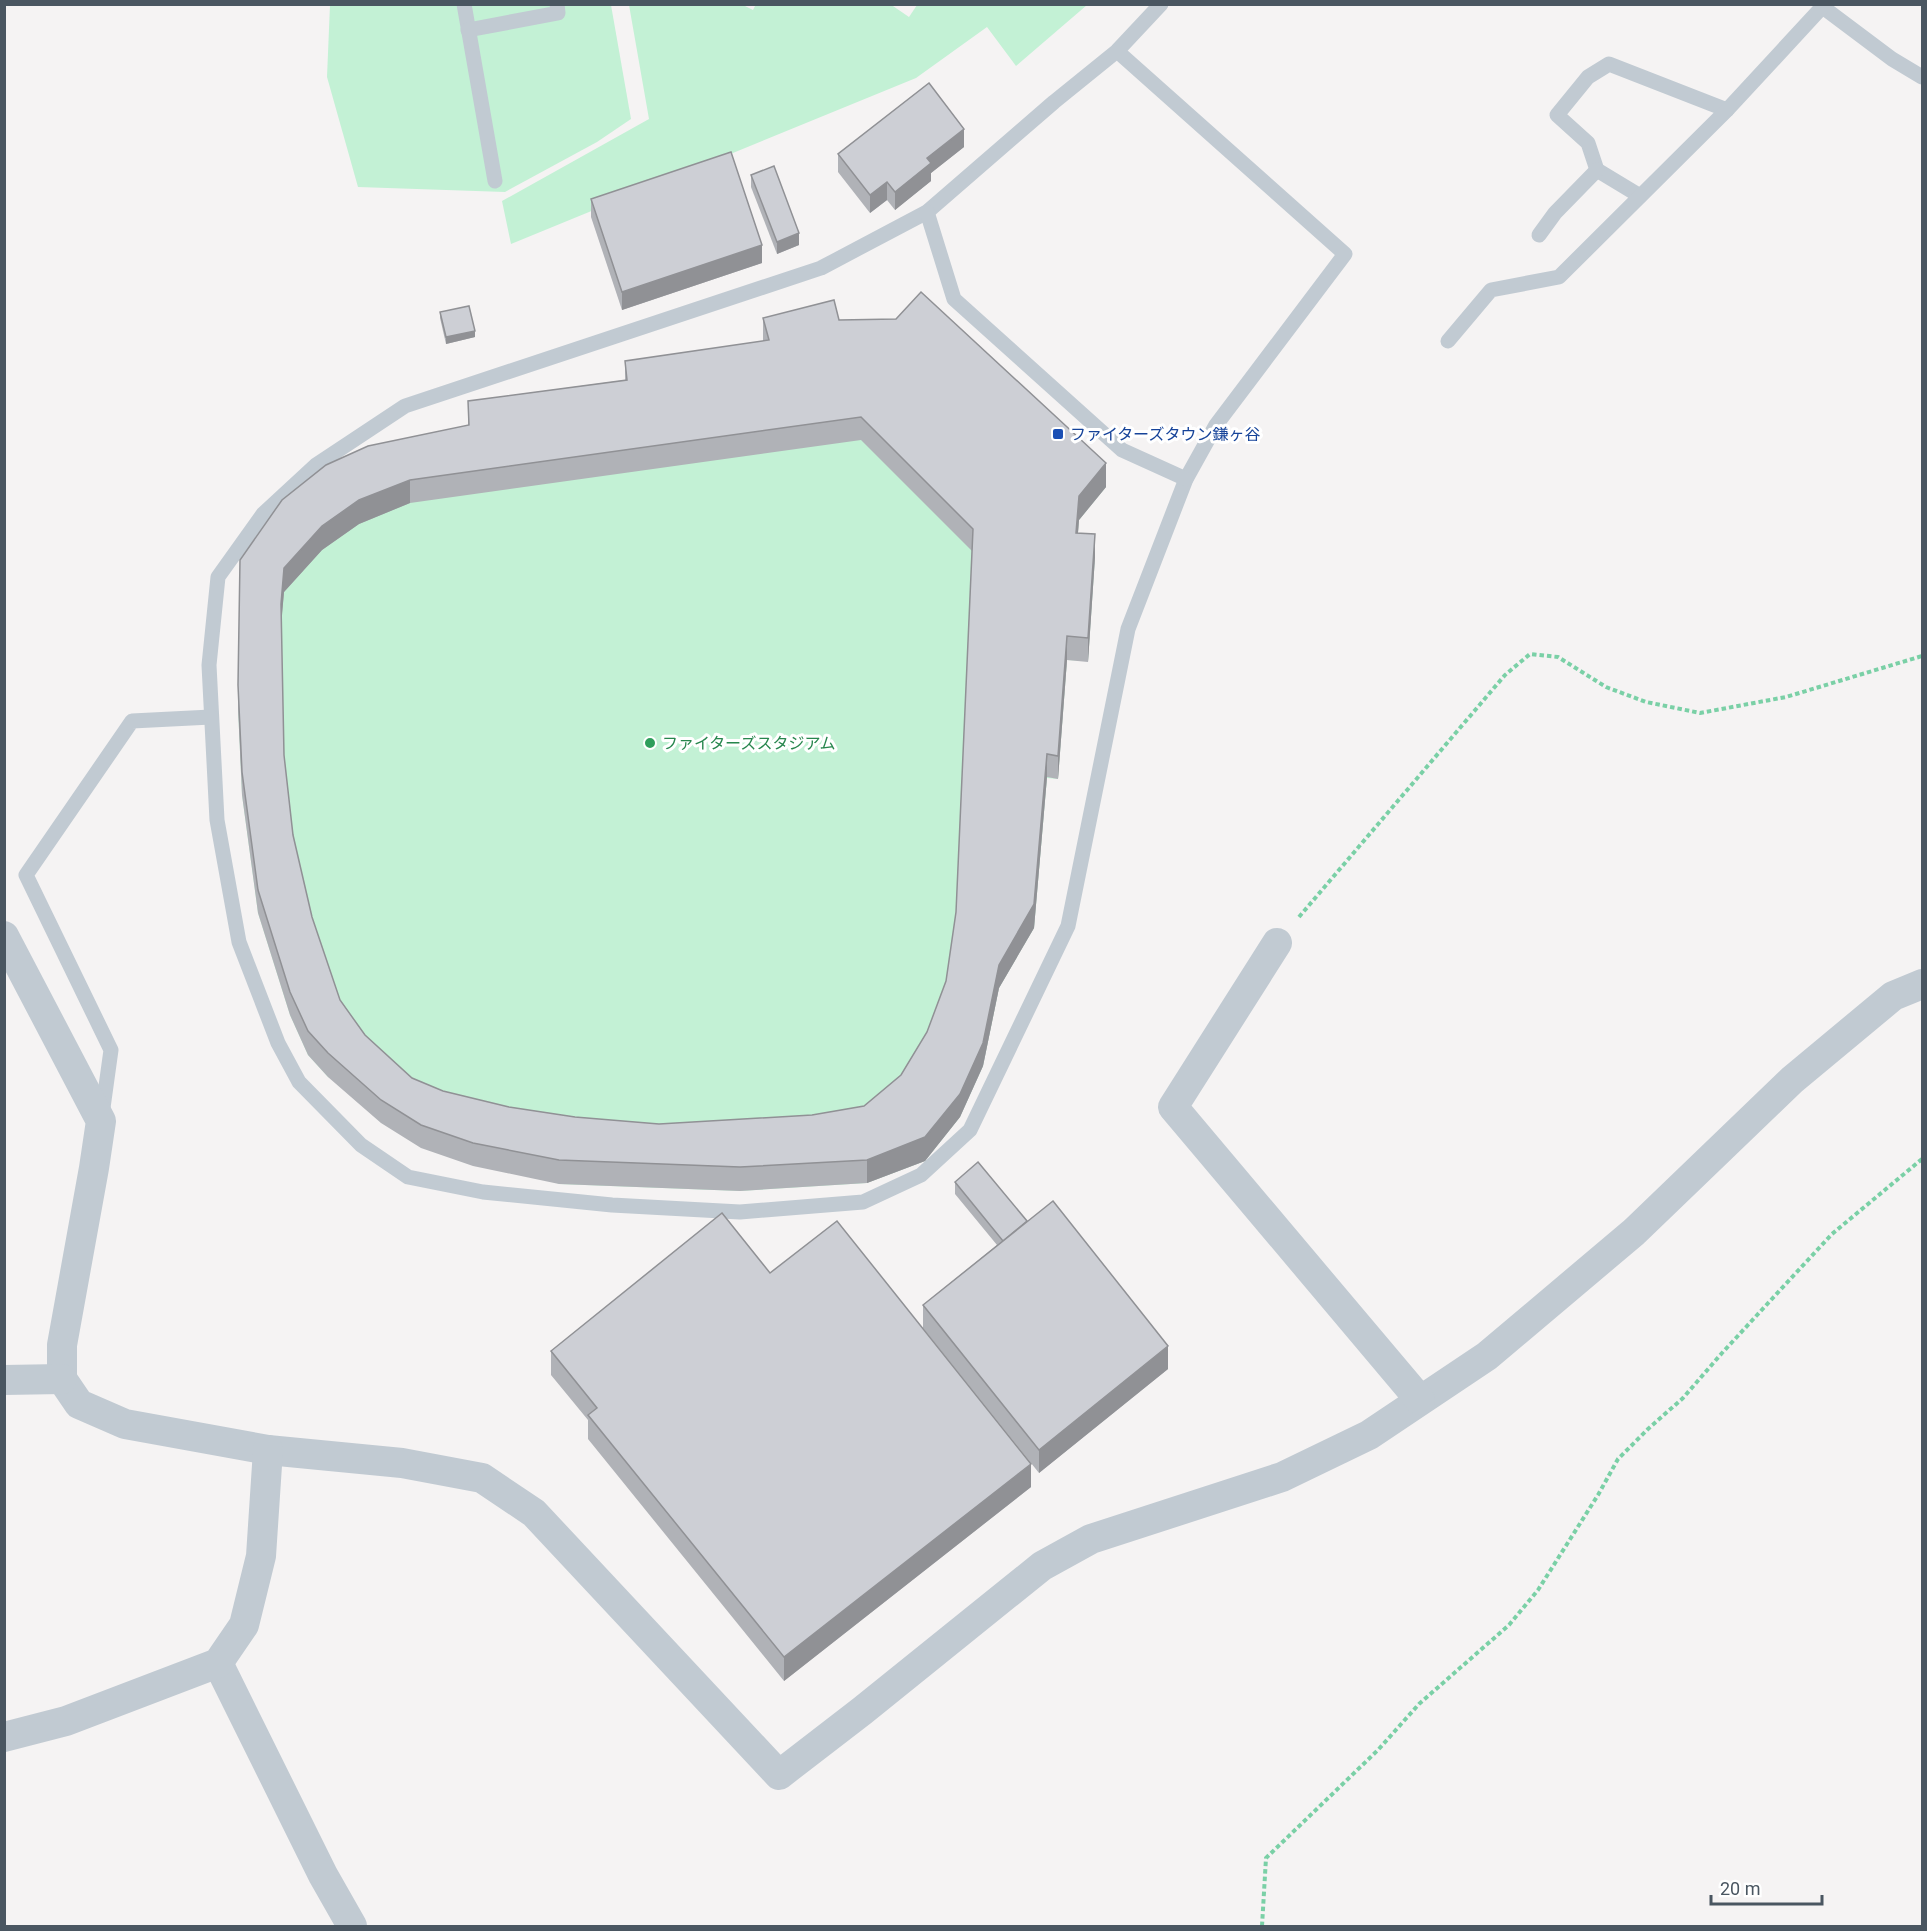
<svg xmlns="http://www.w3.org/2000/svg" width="1927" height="1931" font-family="Roboto,'Noto Sans JP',sans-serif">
  <rect width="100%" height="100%" fill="#f5f3f3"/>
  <g fill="#c3f1d5">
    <polygon points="741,4 753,10 756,4 890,4 909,17 917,5 1087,5 1016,66 987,27 916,78 511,244 502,201 649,119 629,5"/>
    <polygon points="330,5 611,5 631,119 597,142 505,192 358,187 327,77"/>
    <polygon points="625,384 1106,487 1079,520 1076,556 1095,557 1088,661 1067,660 1058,779 1047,778 1034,928 999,988 983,1066 960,1117 925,1161 867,1183 740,1191 559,1184 328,1077 308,1055 290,1015 258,913 242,795 238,708 282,524"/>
  </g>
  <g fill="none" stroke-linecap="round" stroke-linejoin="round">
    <g stroke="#7ad0a6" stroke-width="4" stroke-dasharray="4.5 3" stroke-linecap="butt">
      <polyline points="1299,917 1505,675 1530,654 1558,657 1606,687 1646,702 1700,713 1786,697 1922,656"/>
      <polyline points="1262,1926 1266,1858 1378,1750 1419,1704 1509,1625 1538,1590 1598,1495 1618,1459 1648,1429 1683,1398 1722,1353 1832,1234 1922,1159"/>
    </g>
    <g stroke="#c1cad2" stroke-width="15">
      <polyline points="464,4 495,181"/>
      <polyline points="1824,8 1892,59 1922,77"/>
      <polyline points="468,30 558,13 557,4"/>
      <polyline points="1117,51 1345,254 1216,425 1186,479 1128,629 1068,926 970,1130 921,1175 863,1202 740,1212 612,1205 483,1192 408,1177 361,1145 299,1082 278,1043 239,942 217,820 209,665 218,577 263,514 316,465 405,406 821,268 927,212 1054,102 1117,51 1161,4"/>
      <polyline points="1640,196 1597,170 1588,143 1557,115 1588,77 1609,64 1727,110"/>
      <polyline points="927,212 954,299 1122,450 1186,479"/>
      <polyline points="1539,235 1555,213 1597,170"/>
      <polyline points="1448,341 1491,290 1559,277 1727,110 1825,4"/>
      <polyline points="102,1115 111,1050 26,875 132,721 211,717"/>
    </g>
    <g stroke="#c1cad2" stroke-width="30">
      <polyline points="4,936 101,1121 94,1168 62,1345 62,1379 79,1404 125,1424 268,1450 402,1463 482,1478 534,1513 779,1775 862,1711 1042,1566 1091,1539 1282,1477 1369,1435 1487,1356 1634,1232 1792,1080 1893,996 1922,984"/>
      <polyline points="1277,943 1173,1107 1420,1400"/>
      <polyline points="4,1380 62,1379"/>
      <polyline points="218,1663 323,1875 352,1926"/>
      <polyline points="4,1737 66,1721 218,1663 244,1625 261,1556 268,1450"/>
    </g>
  </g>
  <g fill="#b0b2b7" fill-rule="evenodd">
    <polygon points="964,147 931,173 931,181 895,210 887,200 870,213 838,172 838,154"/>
    <polygon points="751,175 799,245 777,254 751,187"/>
    <polygon points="591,199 762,263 622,310 591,217"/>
    <polygon points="440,312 475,337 446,344 440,318"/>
    <path d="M763 318 839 320 1106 487 1079 520 1078 533 1095 557 1088 662 1067 660 1058 779 1047 777 1034 928 999 988 983 1066 960 1117 925 1161 867 1183 740 1191 559 1184 473 1166 421 1148 381 1123 328 1077 308 1055 290 1015 258 913 242 795 238 708 240 560 468 426V401L625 380V361L763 341ZM861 440 972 551 956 912 946 981 927 1032 901 1075 864 1106 812 1115 659 1124 575 1117 509 1107 443 1091 412 1078 365 1035 340 1000 312 917 293 835 284 755 281 623 284 592 322 550 359 524 410 503Z"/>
    <polygon points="955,1182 1027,1221 1168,1369 1039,1473 923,1328 923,1305 997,1245 955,1194"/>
    <polygon points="770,1273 1031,1487 784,1681 588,1439 588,1420 551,1375 551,1351"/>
  </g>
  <g fill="#909195">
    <polygon points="964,129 964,147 931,173 931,181 895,210 895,192 927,158"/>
    <polygon points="887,182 887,200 870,213 870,195"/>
    <polygon points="799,233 799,245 777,254 777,242"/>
    <polygon points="762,245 762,263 622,310 622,292"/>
    <polygon points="475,331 475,337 446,344 446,337"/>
    <polygon points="1106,463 1106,487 1079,520 1076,556 1076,533 1079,496"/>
    <polygon points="410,480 410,503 359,524 322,550 284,592 281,627 281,604 284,568 322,526 359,500"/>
    <polygon points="1095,534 1095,557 1088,662 1088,638"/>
    <polygon points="1067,636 1067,660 1058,779 1058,756"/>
    <polygon points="1047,754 1047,777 1034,928 999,988 983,1066 960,1117 925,1161 867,1183 867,1160 999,965"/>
    <polygon points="1168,1346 1168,1369 1039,1473 1039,1450"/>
    <polygon points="1031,1464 1031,1487 784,1681 784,1657"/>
  </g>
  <g fill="#cdcfd5" stroke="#909195" stroke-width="1.5" fill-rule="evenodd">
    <polygon points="929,83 964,129 927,158 931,163 895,192 887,182 870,195 838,154"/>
    <polygon points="731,152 762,245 622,292 591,199"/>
    <polygon points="774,166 799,233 777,242 751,175"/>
    <path d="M921 292 1106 463 1079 496 1076 533 1095 534 1088 638 1067 636 1058 756 1047 754 1034 904 999 965 983 1043 960 1094 925 1137 867 1160 740 1167 559 1160 473 1143 421 1125 381 1100 328 1053 308 1031 290 992 258 890 242 772 238 685 240 560 282 500 326 465 368 446 469 425 468 401 627 380 625 361 769 340 763 318 834 300 839 320 896 319ZM861 417 973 529 956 912 946 981 927 1032 901 1075 864 1106 812 1115 659 1124 575 1117 509 1107 443 1091 412 1078 365 1035 340 1000 312 917 293 835 284 755 281 604 284 568 322 526 359 500 410 480Z"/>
    <polygon points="469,306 475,331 446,337 440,312"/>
    <polygon points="978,1162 1027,1221 1003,1241 955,1182"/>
    <polygon points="1053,1201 1168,1346 1039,1450 923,1305"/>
    <polygon points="722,1213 770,1273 837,1221 1031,1464 784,1657 588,1415 597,1408 551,1351"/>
  </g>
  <rect fill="#1a4fb4" stroke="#fff" stroke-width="2" x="1052" y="428" width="12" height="12" rx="3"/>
  <circle fill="#2e9e5b" stroke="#fff" stroke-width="2" cx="650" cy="743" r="6"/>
  <g text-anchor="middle" stroke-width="6" stroke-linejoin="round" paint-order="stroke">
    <g font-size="16" fill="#164399" stroke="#fff" text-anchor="start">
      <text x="1070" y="440">ファイターズタウン鎌ヶ谷</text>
    </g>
    <g font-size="16" fill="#27864d" stroke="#fff" text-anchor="start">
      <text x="662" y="749">ファイターズスタジアム</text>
    </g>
  </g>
  <rect width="1927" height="1931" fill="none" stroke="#4a5661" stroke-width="12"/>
  <path d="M1711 1895v9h111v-9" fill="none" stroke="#4a5661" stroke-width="3"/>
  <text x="1720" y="1895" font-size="18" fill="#4a5661" stroke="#ffffff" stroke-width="4.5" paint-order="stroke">20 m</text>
</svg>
